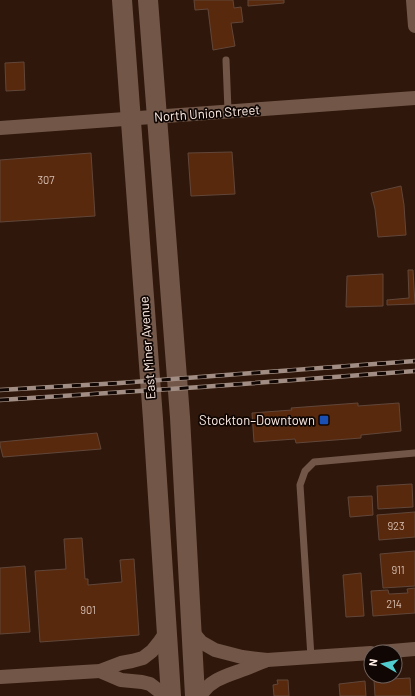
<svg xmlns="http://www.w3.org/2000/svg" width="415" height="696" font-family="Barlow,sans-serif">
  <rect width="100%" height="100%" fill="#2f180b"/>
  <g fill="#58290d" stroke="#614639">
    <polygon points="194,0 233,0 234,8 241,7 243,22 231,23 235,46 213,50 208,9 195,10"/>
    <polygon points="248,0 284,0 284,3 248,6"/>
    <polygon points="24,62 25,90 6,91 5,63"/>
    <polygon points="232,152 235,194 191,196 188,153"/>
    <polygon points="91,153 95,216 0,222 0,160"/>
    <polygon points="401,186 404,205 406,235 378,237 375,209 371,193"/>
    <polygon points="408,270 413,270 415,304 387,305 387,300 409,298"/>
    <polygon points="383,274 383,306 346,307 347,276"/>
    <polygon points="358,403 358,406 399,403 401,431 361,435 361,438 296,443 295,439 254,442 252,413 292,410 291,408"/>
    <polygon points="97,433 101,449 3,457 0,445 0,442"/>
    <polygon points="412,484 413,507 378,509 377,486"/>
    <polygon points="372,496 373,515 350,517 348,497"/>
    <polygon points="415,512 415,537 379,540 377,515"/>
    <polygon points="82,538 85,579 88,579 88,585 122,582 120,560 134,559 139,635 40,642 35,571 66,569 64,539"/>
    <polygon points="415,551 415,586 383,588 380,554"/>
    <polygon points="25,566 30,632 0,634 0,568"/>
    <polygon points="361,573 364,616 346,617 343,575"/>
    <polygon points="415,588 415,613 373,616 371,591 388,590 389,594 390,594 408,593 407,589"/>
    <polygon points="410,678 411,696 375,696 374,680"/>
    <polygon points="277,680 288,680 289,696 274,696 273,685 278,684"/>
    <polygon points="365,681 366,696 340,696 339,684"/>
  </g>
  <g fill="none" stroke-linecap="round" stroke-linejoin="round">
    <g stroke="#725749" stroke-width="7">
      <polyline points="226,60 228,111"/>
      <polyline points="311,657 300,485 305,471 314,462 415,453"/>
    </g>
    <g stroke="#725749" stroke-width="14">
      <polyline points="413,0 415,26"/>
      <polyline points="0,128 415,98"/>
      <polyline points="191,630 201,642 215,650 242,657 267,660 371,653"/>
      <polyline points="380,652 415,649"/>
      <polyline points="100,671 121,680 142,682 150,684 163,694 165,696"/>
      <polyline points="0,677 100,671 121,663 132,661 143,658 152,651 160,641 167,631"/>
      <path d="M200 696C210 680 225 676 242 670 250 667 257 664 265 661"/>
    </g>
    <g stroke="#725749" stroke-width="20">
      <polyline points="122,0 153,419 171,696"/>
      <polyline points="148,0 180,417 195,696"/>
    </g>
    <g stroke="#a18d83" stroke-width="4.5">
      <g id="rail">
        <polyline points="0,390 120,383 415,361"/>
        <polyline points="0,400 201,387 415,371"/>
      </g>
    </g>
    <use href="#rail" stroke="#100603" stroke-width="3" stroke-dasharray="9" stroke-linecap="butt"/>
  </g>
  <rect fill="#1a4fb4" stroke="#100603" stroke-width="1.5" x="319" y="415" width="10" height="10" rx="2"/>
  <g text-anchor="middle" stroke-width="3.5" stroke-linejoin="round" paint-order="stroke">
    <g font-size="11" fill="#d5bdb0">
      <text x="46" y="184">307</text>
      <text x="396" y="530">923</text>
      <text x="398" y="574">911</text>
      <text x="394" y="608">214</text>
      <text x="88" y="614">901</text>
    </g>
    <g font-size="13" fill="#ffeee6" stroke="#100603">
      <text transform="translate(207 113) rotate(-4)" y="5">North Union Street</text>
      <text transform="translate(147 348) rotate(-94)" y="5">East Miner Avenue</text>
    </g>
    <g font-size="13" fill="#ffeee6" stroke="#100603" text-anchor="end">
      <text x="315" y="425">Stockton–Downtown</text>
    </g>
  </g>
  <g transform="translate(383 664) rotate(278)"><circle r="19" fill="#100603" stroke="#70635e"/>
  <path d="M0-3L7 15L0 10L-7 15Z" fill="#52cdcf"/>
  <text y="-6" font-size="11" font-weight="bold" text-anchor="middle" fill="#ffeee6">N</text>
  </g>
</svg>
